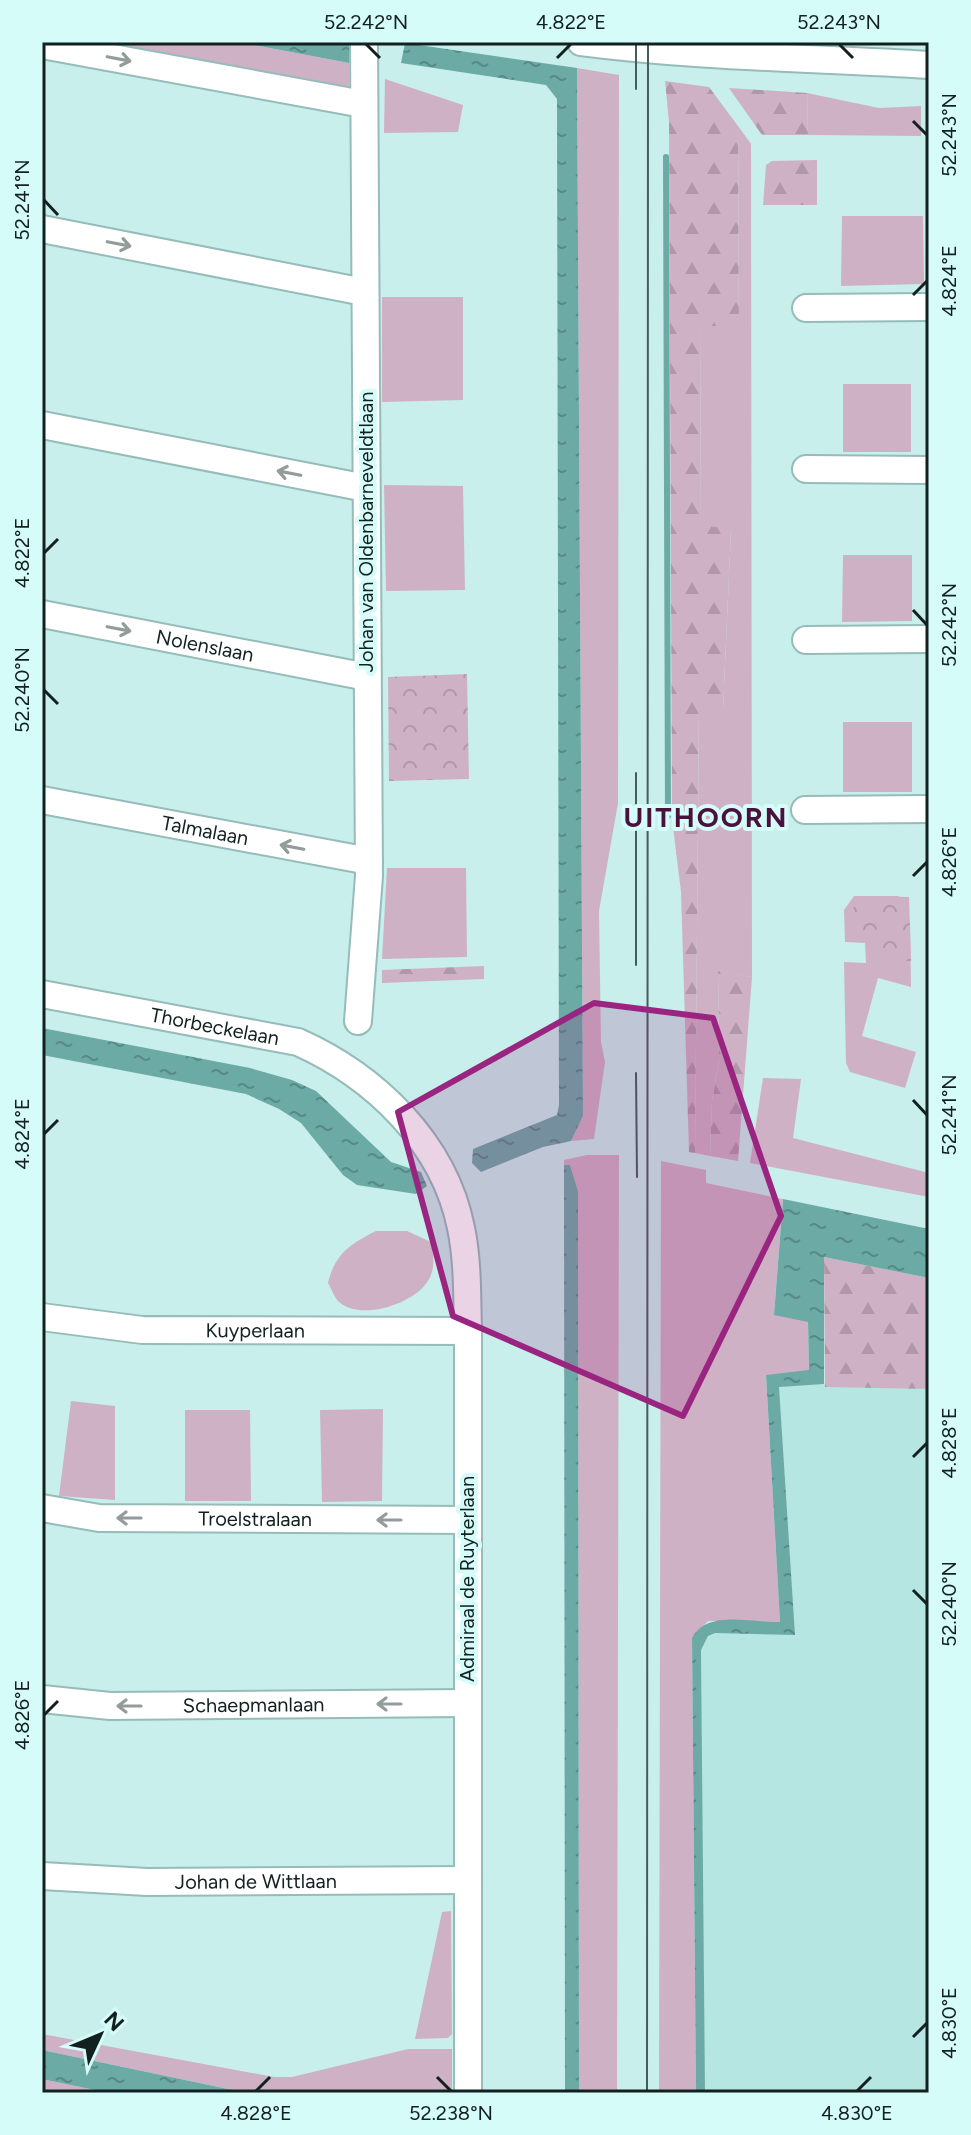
<svg xmlns="http://www.w3.org/2000/svg" width="971" height="2135" font-family="Figtree,sans-serif">
  <defs>
    <pattern id="forest-firs" width="22" height="20" patternUnits="userSpaceOnUse" patternTransform="scale(2)"><rect width="22" height="20" fill="#cfb1c5"/><path d="M5 1l3.5 6h-7zM16 11l3.5 6h-7z" fill="#b198a9"/></pattern>
    <pattern id="park-crowns" width="20" height="18" patternUnits="userSpaceOnUse" patternTransform="scale(2)"><rect width="20" height="18" fill="#cfb1c5"/><path d="M2 6a3 3 0 1 1 6 0M12 15a3 3 0 1 1 6 0" fill="none" stroke="#b198a9"/></pattern>
    <pattern id="water-ripples" width="26" height="14" patternUnits="userSpaceOnUse" patternTransform="scale(2)"><rect width="26" height="14" fill="#6caaa6"/><path d="M2 4q2-2 4 0t4 0M15 11q2-2 4 0t4 0" fill="none" stroke="#578a87"/></pattern>
  </defs>
  <rect width="100%" height="100%" fill="#c8efec"/>
  <polygon fill="#b5e6e2" points="805,1383 929,1384 929,2093 704,2093 701,1650 708,1636 715,1632 794,1635 778,1386"/>
  <g fill="#cfb1c5">
    <polygon points="99,42 238,42 349,63 349,86 341,88"/>
    <polygon points="577,68 619,75 618,803 599,911 601,1042 605,1062 594,1139 571,1141 583,1116"/>
    <polygon points="385,79 463,105 458,132 384,133"/>
    <polygon points="807,93 879,108 921,106 921,136 808,135"/>
    <polygon points="738,126 751,144 752,977 718,972 719,1060 712,1101 710,1156 695,1153 699,709 723,709 731,530 700,526 701,326 739,325"/>
    <polygon points="842,216 923,216 924,284 841,286"/>
    <polygon points="382,297 463,297 463,400 382,402"/>
    <rect x="843" y="384" width="68" height="68"/>
    <polygon points="384,485 463,486 465,590 386,591"/>
    <polygon points="843,555 912,555 912,621 842,622"/>
    <rect x="843" y="722" width="69" height="70"/>
    <polygon points="387,868 466,868 467,957 382,959"/>
    <polygon points="854,896 899,896 910,922 911,987 878,978 862,1036 916,1052 905,1088 850,1072 846,1063 844,962 866,963 865,943 845,942 844,910"/>
    <polygon points="763,1078 801,1079 793,1138 929,1173 929,1197 750,1163"/>
    <polygon points="587,1155 619,1155 617,2093 579,2093 578,1191 570,1165 564,1165 564,1160"/>
    <polygon points="661,1161 706,1170 706,1183 783,1199 774,1314 808,1321 809,1371 766,1376 780,1622 708,1621 692,1638 696,2093 659,2093"/>
    <path d="M376 1231H407L431 1242C434 1257 436 1272 425 1285 409 1305 358 1322 337 1300 334 1296 331 1288 328 1283 335 1254 350 1244 376 1231Z"/>
    <polygon points="71,1401 115,1406 115,1500 59,1496"/>
    <polygon points="383,1409 382,1501 322,1502 320,1410"/>
    <polygon points="185,1410 250,1410 251,1501 185,1501"/>
    <polygon points="451,1911 452,2034 448,2038 415,2039 442,1912"/>
    <polygon points="42,2034 274,2077 292,2077 408,2049 452,2049 452,2093 247,2093 42,2050"/>
    <polygon points="42,2079 109,2093 42,2093"/>
  </g>
  <g fill="url(#forest-firs)">
    <polygon points="665,81 709,87 738,126 739,326 701,326 700,525 731,529 723,709 699,710 695,1153 689,1152 681,892 672,819 669,122"/>
    <polygon points="729,88 807,93 808,135 762,135"/>
    <polygon points="817,160 817,205 763,205 766,165 772,161"/>
    <polygon points="484,966 484,979 382,983 382,970"/>
    <polygon points="718,971 752,977 738,1161 710,1156 712,1101 719,1060"/>
    <polygon points="824,1257 929,1278 929,1389 825,1387"/>
  </g>
  <g fill="url(#park-crowns)">
    <polygon points="467,674 469,779 389,781 388,677"/>
    <polygon points="854,896 909,897 911,961 868,959 868,941 853,941"/>
  </g>
  <g fill="url(#water-ripples)">
    <polygon points="238,42 350,42 349,63"/>
    <polygon points="405,43 577,68 583,1116 571,1141 543,1147 481,1172 472,1163 473,1149 557,1115 559,1105 557,99 546,85 401,63"/>
    <polygon points="42,1028 250,1068 292,1080 316,1091 391,1162 421,1172 427,1186 416,1194 357,1185 343,1175 301,1123 279,1109 246,1094 42,1055"/>
    <polygon points="564,1165 570,1165 578,1191 579,2093 565,2093"/>
    <path d="M783 1199 929 1229V1278L824 1257V1384L779 1387 795 1635 715 1633 708 1636 701 1650 705 2093H696L692 1638C707 1609 752 1623 780 1622L766 1375 809 1370 808 1322 774 1315Z"/>
    <polygon points="42,2050 247,2093 109,2093 42,2079"/>
  </g>
  <g fill="none" stroke-linecap="round" stroke-linejoin="round">
    <polyline stroke="#6caaa6" stroke-width="6" points="666,157 668,816"/>
    <g stroke="#96bcb9" stroke-width="30">
      <g id="minor">
        <path d="M581 42C697 57 812 58 929 65"/>
        <polyline points="42,45 363,104"/>
        <polyline points="42,229 364,292"/>
        <polyline points="806,308 929,307"/>
        <polyline points="42,425 366,488"/>
        <polyline points="806,469 929,470"/>
        <path id="s1" d="M42 614 367 677"/>
        <polyline points="806,640 929,639"/>
        <path id="s2" d="M42 800 369 861"/>
        <polyline points="805,810 929,809"/>
        <path id="s3" d="M42 994 298 1042C374 1076 444 1142 461 1228 468 1261 467 1297 468 1331V2093"/>
        <polyline points="358,1021 369,876 364,42"/>
        <path id="s4" d="M42 1317 142 1330 468 1331"/>
        <path id="s5" d="M42 1508 99 1518 467 1520"/>
        <path id="s6" d="M42 1699 110 1706 467 1703"/>
        <path id="s7" d="M42 1876 147 1882 468 1880"/>
      </g>
    </g>
    <use href="#minor" stroke="#fff" stroke-width="26"/>
    <g stroke="#465c5b" stroke-width="2">
      <polyline points="636,42 636,89"/>
      <polyline points="636,965 636,773"/>
      <polyline points="636,1073 637,1177"/>
      <polyline points="647,2093 648,42"/>
    </g>
  </g>
  <defs><path id="oneway-shaft" d="M-6 0H5M1.5-3L5.5 0L1.5 3" fill="none" stroke-width="1.6" stroke-linecap="round" stroke-linejoin="round" transform="scale(2)"/></defs>
  <g stroke="#949b9b">
    <use href="#oneway-shaft" transform="translate(119 59) rotate(11)"/>
    <use href="#oneway-shaft" transform="translate(119 244) rotate(11)"/>
    <use href="#oneway-shaft" transform="translate(289 473) rotate(-169)"/>
    <use href="#oneway-shaft" transform="translate(119 629) rotate(11)"/>
    <use href="#oneway-shaft" transform="translate(292 847) rotate(-169)"/>
    <use href="#oneway-shaft" transform="translate(129 1518) rotate(-180)"/>
    <use href="#oneway-shaft" transform="translate(389 1520) rotate(-180)"/>
    <use href="#oneway-shaft" transform="translate(389 1704) rotate(180)"/>
    <use href="#oneway-shaft" transform="translate(129 1706) rotate(180)"/>
  </g>
  <path fill="#9a2580" fill-opacity="0.2" stroke="#9a2580" stroke-width="6" stroke-linejoin="round" d="M594 1003 713 1018 781 1216 683 1416 453 1316 398 1112Z"/>
  <path fill="none" stroke="#122120" stroke-width="3" d="M366 44 380 58M839 44 853 58M557 58 571 44M913 121 927 135M44 200 58 215M913 295 927 281M44 553 58 539M913 610 927 625M44 690 58 704M913 876 927 862M913 1100 927 1115M44 1134 58 1120M913 1457 927 1443M913 1590 927 1604M44 1715 58 1701M913 2037 927 2023M437 2077 451 2091M256 2091 270 2077M857 2091 871 2077"/>
  <g text-anchor="middle" stroke-width="8" stroke-linejoin="round" paint-order="stroke">
    <g font-size="20" fill="#122120" stroke="#d5fcf9">
      <text transform="translate(366 532) rotate(-90)" y="7">Johan van Oldenbarneveldtlaan</text>
      <text dy="7" stroke="none"><textPath href="#s1" startOffset="166">Nolenslaan</textPath></text>
      <text dy="7" stroke="none"><textPath href="#s2" startOffset="166">Talmalaan</textPath></text>
      <text dy="7" stroke="none"><textPath href="#s3" startOffset="176">Thorbeckelaan</textPath></text>
      <text dy="7" stroke="none"><textPath href="#s4" startOffset="214">Kuyperlaan</textPath></text>
      <text dy="7" stroke="none"><textPath href="#s5" startOffset="214">Troelstralaan</textPath></text>
      <text transform="translate(467 1579) rotate(-90)" y="7">Admiraal de Ruyterlaan</text>
      <text dy="7" stroke="none"><textPath href="#s6" startOffset="212">Schaepmanlaan</textPath></text>
      <text dy="7" stroke="none"><textPath href="#s7" startOffset="214">Johan de Wittlaan</textPath></text>
    </g>
    <g font-size="28" font-weight="bold" letter-spacing="2" fill="#49113b" stroke="#d5fcf9">
      <text x="706" y="827">UITHOORN</text>
    </g>
  </g>
  <rect width="971" height="2135" fill="none" stroke="#d5fcf9" stroke-width="88"/>
  <g transform="translate(100 2035) rotate(46)" stroke="#d5fcf9" stroke-width="6" paint-order="stroke">
  <path d="M0-6L14 30L0 20L-14 30Z" fill="#122120"/>
  <text y="-12" font-size="22" font-weight="bold" text-anchor="middle" fill="#122120">N</text>
  </g>
  <rect x="44" y="44" width="883" height="2047" fill="none" stroke="#122120" stroke-width="3"/>
  <g font-size="20" text-anchor="middle" fill="#122120">
    <text x="366" y="29">52.242°N</text>
    <text x="571" y="29">4.822°E</text>
    <text x="839" y="29">52.243°N</text>
    <text transform="translate(949 135) rotate(-90)" y="7">52.243°N</text>
    <text transform="translate(22 200) rotate(-90)" y="7">52.241°N</text>
    <text transform="translate(949 281) rotate(-90)" y="7">4.824°E</text>
    <text transform="translate(22 553) rotate(-90)" y="7">4.822°E</text>
    <text transform="translate(949 625) rotate(-90)" y="7">52.242°N</text>
    <text transform="translate(22 690) rotate(-90)" y="7">52.240°N</text>
    <text transform="translate(949 862) rotate(-90)" y="7">4.826°E</text>
    <text transform="translate(949 1115) rotate(-90)" y="7">52.241°N</text>
    <text transform="translate(22 1134) rotate(-90)" y="7">4.824°E</text>
    <text transform="translate(949 1443) rotate(-90)" y="7">4.828°E</text>
    <text transform="translate(949 1604) rotate(-90)" y="7">52.240°N</text>
    <text transform="translate(22 1715) rotate(-90)" y="7">4.826°E</text>
    <text transform="translate(949 2023) rotate(-90)" y="7">4.830°E</text>
    <text x="256" y="2120">4.828°E</text>
    <text x="451" y="2120">52.238°N</text>
    <text x="857" y="2120">4.830°E</text>
  </g>
</svg>
